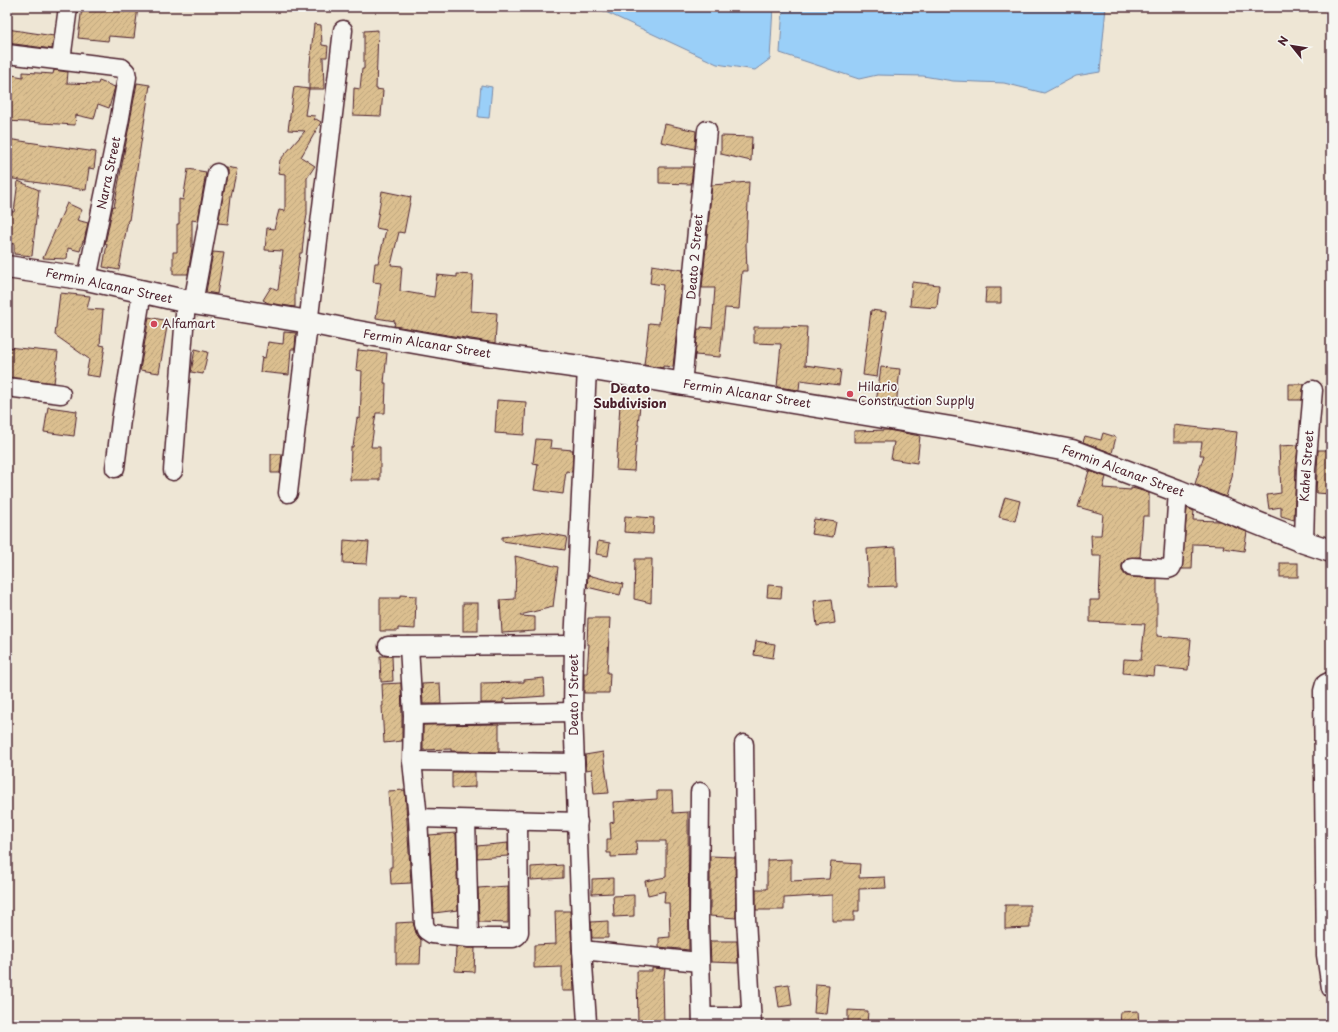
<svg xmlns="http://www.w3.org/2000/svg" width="1338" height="1032" font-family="'Playpen Sans',sans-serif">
  <defs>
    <pattern id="building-hatch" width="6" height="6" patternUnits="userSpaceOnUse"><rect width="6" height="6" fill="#dbbf90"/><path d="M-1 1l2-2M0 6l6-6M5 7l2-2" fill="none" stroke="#bda47c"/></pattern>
  </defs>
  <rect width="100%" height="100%" fill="#eee6d5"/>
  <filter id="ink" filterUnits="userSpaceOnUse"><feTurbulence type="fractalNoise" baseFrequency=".025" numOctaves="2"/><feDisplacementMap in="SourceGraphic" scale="8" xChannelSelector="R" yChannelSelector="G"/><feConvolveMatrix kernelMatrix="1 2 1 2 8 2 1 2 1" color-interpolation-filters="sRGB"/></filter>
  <g filter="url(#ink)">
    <g fill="#9acff8" stroke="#7a89a6">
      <polygon points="595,7 773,7 770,59 755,70 717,64"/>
      <polygon points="783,7 1106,7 1100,72 1076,76 1044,93 1004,83 953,81 923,76 877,75 859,79 780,53"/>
      <polygon points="481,85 492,87 489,118 478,117"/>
    </g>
    <g fill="url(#building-hatch)" stroke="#4a1f2b">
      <polygon points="82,7 138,7 134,38 109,36 108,41 78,38"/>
      <polygon points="314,24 321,25 322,45 328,46 327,57 323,57 324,89 309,89 309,73"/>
      <polygon points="7,29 54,36 52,49 7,43"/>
      <polygon points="378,30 376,89 383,90 381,116 353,115 354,88 360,89 362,69 364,69 364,31"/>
      <polygon points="54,70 68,72 67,83 98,84 99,81 115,87 109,108 98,104 94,119 76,115 75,125 7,121 7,74 23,77 23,72 53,74"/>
      <polygon points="137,83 150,85 129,220 128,220 119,270 103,267 107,244 105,244 113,206 114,207"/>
      <polygon points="294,87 309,89 305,115 315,116 314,120 316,119 321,122 301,157 315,166 307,178 307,214 304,233 302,253 300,253 295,289 295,307 268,303 263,300 271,287 278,290 283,251 265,250 267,228 274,229 279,210 285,211 285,174 278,173 280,160 305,131 288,130"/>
      <polygon points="665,124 696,131 695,149 661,142"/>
      <polygon points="721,136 752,137 751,161 721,154"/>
      <polygon points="7,139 96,152 94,169 89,168 86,190 7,178"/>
      <polygon points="225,167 237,169 231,196 228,224 218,223 227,175 227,170"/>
      <polygon points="659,167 693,167 691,184 659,183"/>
      <polygon points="188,169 206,172 198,221 192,220 192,248 188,274 173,274 173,252 177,252 177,224 179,224 179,199 183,200"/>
      <polygon points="18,181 39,190 32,256 14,254 14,244 7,243 7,211 14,212"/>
      <polygon points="749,182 746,245 747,271 742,271 739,309 725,308 720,357 695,355 698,329 701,329 701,327 712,328 715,288 702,288 712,185"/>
      <polygon points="382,191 411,197 404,233 399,232 391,265 402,266 400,291 434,297 437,275 457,277 457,274 473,275 471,311 497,313 495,343 394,326 395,321 376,318 381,283 373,282 375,263 378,263 386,230 376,228"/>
      <polygon points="67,203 82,210 77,220 88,223 84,241 83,241 80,251 68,248 67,259 43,258"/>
      <polygon points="213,252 224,253 217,294 206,292"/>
      <polygon points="652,265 683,270 673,367 663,366 663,368 644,365 649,323 659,324 663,285 650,283"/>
      <polygon points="912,282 939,285 937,308 910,306"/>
      <polygon points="986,288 1001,288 1001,303 985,303"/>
      <polygon points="60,293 90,296 87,309 103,310 100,345 105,346 100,377 86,375 89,359 55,335"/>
      <polygon points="871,310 886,312 877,377 863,375"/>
      <polygon points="149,317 168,321 159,373 140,370"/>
      <polygon points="783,326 807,327 805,365 841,370 839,385 800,380 799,390 777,387 781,344 754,343 754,327 783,327"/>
      <polygon points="284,332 296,333 295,349 291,349 289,375 260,372 262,357 265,358 268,342 283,344"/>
      <polygon points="7,347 58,352 54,383 7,377"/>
      <polygon points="195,349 208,352 203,374 191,372"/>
      <polygon points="358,350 387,353 384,383 386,383 385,413 376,413 371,447 380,447 380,480 350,480 351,447 353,447 357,418 360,419 362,371 356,370"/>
      <polygon points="881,367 900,369 896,406 876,403"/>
      <polygon points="1289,384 1304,384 1302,400 1289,400"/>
      <polygon points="497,400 526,402 524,435 495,433"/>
      <polygon points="620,404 640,405 638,425 639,425 637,442 636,442 634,471 616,470"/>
      <polygon points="48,407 77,411 74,436 44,432"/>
      <polygon points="1174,425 1237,432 1232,477 1226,497 1195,484 1204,455 1200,455 1202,442 1174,442"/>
      <polygon points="888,430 920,436 917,463 891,459 894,442 854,442 854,431"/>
      <polygon points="1103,433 1116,437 1112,453 1083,442 1085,436 1101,440"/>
      <polygon points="536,439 551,440 550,448 573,450 572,472 566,471 563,494 534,490 538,464 533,463"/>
      <polygon points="1298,445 1296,469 1294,520 1281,516 1281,507 1269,509 1267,495 1281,493 1279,446"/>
      <polygon points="1318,450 1331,450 1331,494 1316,493"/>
      <polygon points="271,454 282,454 280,473 271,473"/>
      <polygon points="1089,471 1106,477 1103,488 1131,490 1131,488 1136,489 1149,493 1149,516 1143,516 1140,557 1127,558 1123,562 1122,566 1122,571 1126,576 1131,577 1157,579 1157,636 1191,639 1188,670 1155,667 1154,676 1123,673 1124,659 1141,660 1145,624 1090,622 1090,600 1099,600 1101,556 1092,556 1091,535 1101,535 1103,514 1078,507"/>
      <polygon points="1005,497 1020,501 1015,521 999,517"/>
      <polygon points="1187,508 1194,511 1193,520 1219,521 1247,532 1244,551 1223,548 1224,545 1193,544 1192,569 1182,569"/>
      <polygon points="625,516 654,518 653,534 624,532"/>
      <polygon points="814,519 836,522 833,537 811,534"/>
      <polygon points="540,532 567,537 565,550 502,541 502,537"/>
      <polygon points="344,540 369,542 367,564 343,563"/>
      <polygon points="598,541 610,543 608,556 596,554"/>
      <polygon points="896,547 897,586 869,587 867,549"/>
      <polygon points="515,556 558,567 553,607 520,615 520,616 535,617 535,631 502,633 500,600 515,599 516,567"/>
      <polygon points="635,559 652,559 651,603 634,599"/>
      <rect x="1280" y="563" width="18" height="14"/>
      <polygon points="588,575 623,584 620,595 587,587"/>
      <polygon points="768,585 782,586 781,598 767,597"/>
      <polygon points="400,595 416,596 415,629 398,628 398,631 380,631 380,598 400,598"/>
      <polygon points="832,599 835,623 817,626 814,601"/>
      <rect x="463" y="603" width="15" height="28"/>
      <polygon points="588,618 610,618 607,673 610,673 609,693 584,693 584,673 587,673 589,644 587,644"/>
      <polygon points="756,641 775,644 773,658 754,655"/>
      <polygon points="380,656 392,656 393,681 381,682"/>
      <polygon points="544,678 545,696 503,699 503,703 481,703 481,683 524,682 524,680"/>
      <polygon points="401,683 402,715 402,741 384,743 382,706 383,706 382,684"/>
      <polygon points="440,683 441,704 423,704 422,684"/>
      <polygon points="499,724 499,752 451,751 451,749 423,750 423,725"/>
      <polygon points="603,752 609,793 594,794 592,769 586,770 585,755"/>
      <polygon points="452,772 475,772 475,787 452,788"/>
      <polygon points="405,790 411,883 391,884 390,867 392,867 392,848 388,791"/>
      <polygon points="657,791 672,791 673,813 688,812 689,950 659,947 659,938 670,937 669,903 664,903 665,891 648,895 645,881 666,877 666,841 636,841 637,856 611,857 611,853 607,853 607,839 611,839 610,823 614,822 613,802 657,799"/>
      <polygon points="456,833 458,910 434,913 429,835"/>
      <polygon points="508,843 508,856 477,858 477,846"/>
      <polygon points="710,856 735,857 736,918 710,916"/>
      <polygon points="791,859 791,881 829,879 831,862 860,864 859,878 885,877 886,888 859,889 859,911 854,911 854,921 832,921 832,895 784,898 784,910 756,910 756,889 767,889 767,860"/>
      <polygon points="563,865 563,878 531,880 531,867"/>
      <polygon points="613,878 613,893 592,894 592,879"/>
      <polygon points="508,886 508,923 479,922 478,888"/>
      <polygon points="634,895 634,916 614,917 613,896"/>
      <polygon points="1005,905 1030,905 1030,928 1005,929"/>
      <polygon points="555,911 570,911 574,991 562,991 562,967 534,968 534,945 556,944"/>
      <polygon points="608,921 608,938 592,938 591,922"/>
      <polygon points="413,922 416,933 421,940 420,964 396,964 396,923"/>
      <polygon points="710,941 737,941 738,963 711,962"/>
      <polygon points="456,947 475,948 474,972 455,971"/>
      <polygon points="652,968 665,969 664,978 663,978 664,1025 638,1025 637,971 652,971"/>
      <polygon points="789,984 792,1005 779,1007 776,986"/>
      <polygon points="816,984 829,985 826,1014 814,1013"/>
      <polygon points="848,1010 868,1011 867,1025 848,1024"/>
      <polygon points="1138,1011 1139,1025 1121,1025 1120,1012"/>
    </g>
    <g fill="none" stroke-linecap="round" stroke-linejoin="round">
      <g stroke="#4a1f2b" stroke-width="21">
        <g id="minor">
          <polyline points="7,54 122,68 126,72 127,77 119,123 87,279"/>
          <polyline points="61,60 68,7"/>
          <polyline points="193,303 217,173"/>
          <polyline points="682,384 707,130"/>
          <polyline points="7,387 61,394"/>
          <polyline points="115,468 121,420 142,292"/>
          <polyline points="173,471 186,302"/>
          <polyline points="288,493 343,30"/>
          <polyline points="1304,542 1306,469 1313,390"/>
          <polyline points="1132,567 1168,569 1171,568 1173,564 1178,491"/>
          <polyline points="388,646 574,645"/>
          <polyline points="409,646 413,715 412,761 418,818 424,924 426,930 432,934 469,938 513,938 517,936 519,932 518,821"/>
          <polyline points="1331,681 1325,684 1323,691 1326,955 1331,988"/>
          <polyline points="413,715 573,712"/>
          <polyline points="744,744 746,918 752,1025"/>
          <polyline points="412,761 575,763"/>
          <polyline points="700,792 699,922 702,1025"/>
          <polyline points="418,818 578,822"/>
          <polyline points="466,820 469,938"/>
          <polyline points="582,950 699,962"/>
          <polyline points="702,1017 751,1017"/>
          <polyline points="587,1022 582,950 573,712 574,645 587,368"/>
        </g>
      </g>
      <g stroke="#4a1f2b" stroke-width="25">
        <polyline id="secondary" points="7,267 87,279 193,303 309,322 352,331 471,352 587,368 957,429 1072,451 1178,491 1304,542 1331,551"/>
      </g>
      <use href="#minor" stroke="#f6f6f2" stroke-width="18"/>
      <use href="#secondary" stroke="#f6f6f2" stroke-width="22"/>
    </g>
  </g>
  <g fill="#d1495b" stroke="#f6f6f2" stroke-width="1.5">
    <circle cx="154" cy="324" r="4"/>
    <circle cx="850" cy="394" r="4"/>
  </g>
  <g text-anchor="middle" stroke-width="3.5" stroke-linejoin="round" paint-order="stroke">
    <g font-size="12" fill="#4a1f2b" stroke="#f6f6f2">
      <text transform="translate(109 173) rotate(-78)" y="4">Narra Street</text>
      <text transform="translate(695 257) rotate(-85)" y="4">Deato 2 Street</text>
      <text transform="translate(109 286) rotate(12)" y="4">Fermin Alcanar Street</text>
      <text transform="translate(427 344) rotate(9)" y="4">Fermin Alcanar Street</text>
      <text transform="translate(747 394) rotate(9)" y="4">Fermin Alcanar Street</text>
      <text transform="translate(1307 466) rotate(-86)" y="4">Kahel Street</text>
      <text transform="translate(1123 471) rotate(20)" y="4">Fermin Alcanar Street</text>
      <text transform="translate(574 695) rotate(-90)" y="4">Deato 1 Street</text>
    </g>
    <g font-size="12" fill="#4a1f2b" stroke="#f6f6f2" text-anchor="start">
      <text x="162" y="328">Alfamart</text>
      <text x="858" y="391">Hilario<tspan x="858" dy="14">Construction Supply</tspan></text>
    </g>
    <g font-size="13" font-weight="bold" fill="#4a1f2b" stroke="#f6f6f2">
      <text x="630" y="393">Deato<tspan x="630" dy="15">Subdivision</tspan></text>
    </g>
  </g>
  <rect width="1338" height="1032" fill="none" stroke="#f6f6f2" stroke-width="24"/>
  <rect x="12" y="12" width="1314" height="1008" fill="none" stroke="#4a1f2b" stroke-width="1.5" filter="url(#ink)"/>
  <g transform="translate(1292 46) rotate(300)" stroke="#f6f6f2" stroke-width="3" paint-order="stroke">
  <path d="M0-3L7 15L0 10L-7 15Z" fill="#4a1f2b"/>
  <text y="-6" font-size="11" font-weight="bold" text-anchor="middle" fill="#4a1f2b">N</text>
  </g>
</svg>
